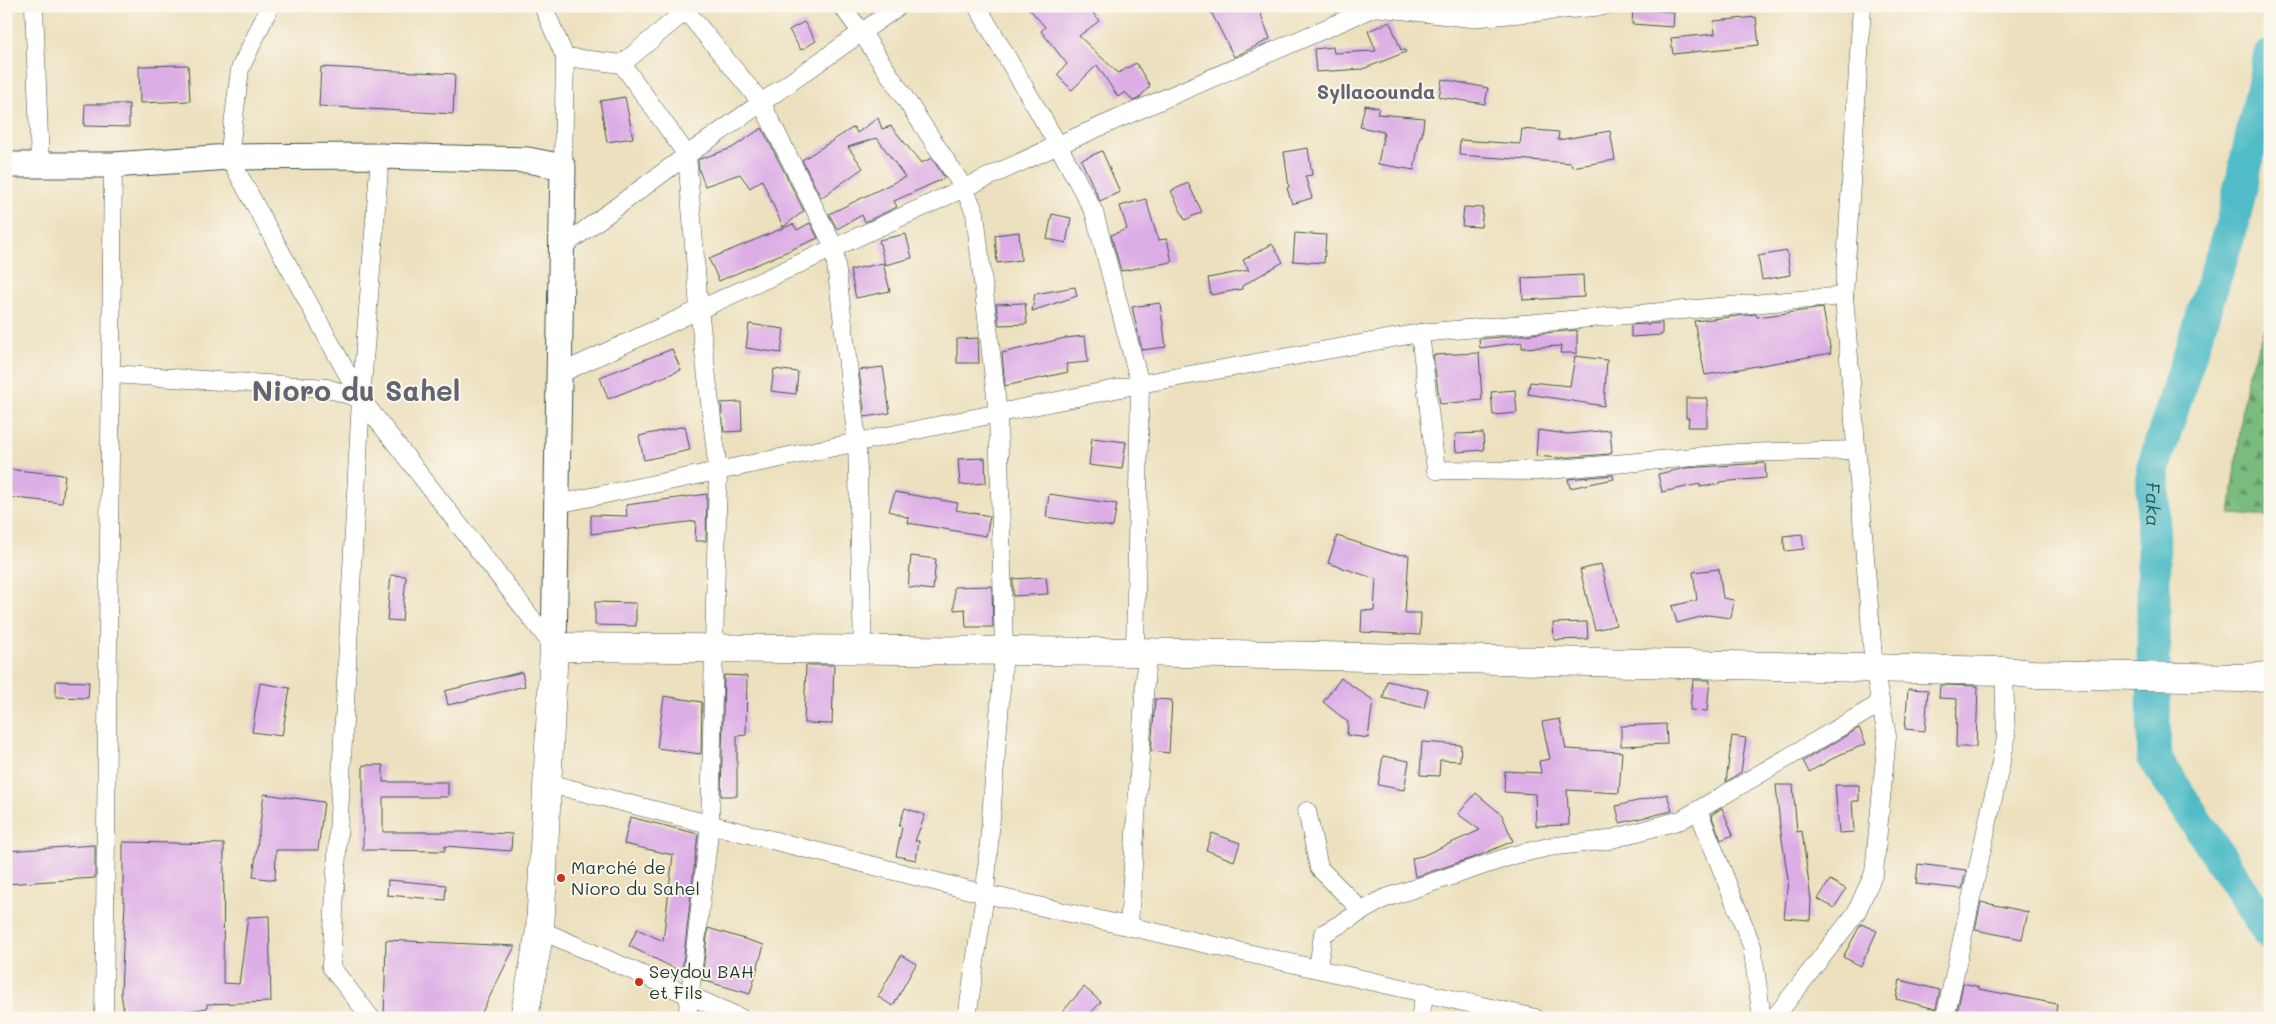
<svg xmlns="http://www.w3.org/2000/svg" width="2276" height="1024" font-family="Mali,sans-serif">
  <defs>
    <pattern id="forest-firs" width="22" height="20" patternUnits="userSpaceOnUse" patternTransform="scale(1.25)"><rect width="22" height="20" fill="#79bc7e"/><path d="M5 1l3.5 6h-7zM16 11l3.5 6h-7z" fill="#639a68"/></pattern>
  </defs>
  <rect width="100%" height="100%" fill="#fbf7ec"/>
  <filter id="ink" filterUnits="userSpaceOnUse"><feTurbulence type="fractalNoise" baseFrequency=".02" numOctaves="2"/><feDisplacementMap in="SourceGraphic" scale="10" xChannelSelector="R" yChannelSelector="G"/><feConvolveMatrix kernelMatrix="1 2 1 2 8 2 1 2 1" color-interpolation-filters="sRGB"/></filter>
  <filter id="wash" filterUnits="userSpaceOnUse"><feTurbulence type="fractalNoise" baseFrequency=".0096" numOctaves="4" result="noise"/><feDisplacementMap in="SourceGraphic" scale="20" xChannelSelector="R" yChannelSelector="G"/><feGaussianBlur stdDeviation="1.12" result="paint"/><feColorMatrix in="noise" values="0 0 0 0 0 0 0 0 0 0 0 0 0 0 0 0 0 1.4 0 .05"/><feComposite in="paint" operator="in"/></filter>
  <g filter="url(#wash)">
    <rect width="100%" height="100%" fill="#ece0be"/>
    <polygon fill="url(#forest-firs)" stroke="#4c7c59" points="2270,315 2270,517 2230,514 2246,381"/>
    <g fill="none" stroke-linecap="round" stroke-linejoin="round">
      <path stroke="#4fbcc7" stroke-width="34" id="s1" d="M2270 56 2233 221 2153 468 2154 757 2270 934"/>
    </g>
    <g id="blocks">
      <g fill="#ddade6">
        <polygon points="1027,6 1088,6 1099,21 1079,36 1118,73 1136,63 1150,86 1138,99 1133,101 1125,92 1118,97 1097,65 1072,90 1057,75 1067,64 1041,31 1045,27"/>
        <polygon points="1208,6 1258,6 1270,39 1234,57"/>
        <polygon points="1633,9 1674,12 1673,27 1632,24"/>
        <polygon points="1756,17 1759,45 1673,54 1671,38 1715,34 1714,21"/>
        <polygon points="804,22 816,41 801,50 789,30"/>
        <polygon points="1390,22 1401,50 1405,50 1406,52 1363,69 1316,72 1314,49 1333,47 1334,53 1376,51 1368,31"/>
        <polygon points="188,65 190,101 140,103 139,66"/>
        <polygon points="321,67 455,74 453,114 319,106"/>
        <polygon points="1442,79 1488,88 1485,104 1439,97"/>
        <polygon points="625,97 633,138 607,142 600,101"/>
        <polygon points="85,104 129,104 129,127 84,126"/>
        <polygon points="1365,105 1379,108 1377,114 1424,118 1422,136 1420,136 1414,170 1378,164 1384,132 1360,127"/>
        <polygon points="878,118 882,129 891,126 921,163 932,158 945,178 894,201 897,207 880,215 865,222 862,215 837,229 829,214 905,177 877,138 848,147 863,168 821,198 802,160 854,127 857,133"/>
        <polygon points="762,128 804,211 783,227 762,180 750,188 740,174 705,186 699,170 698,160 700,159 732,148"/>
        <polygon points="1522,129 1559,132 1558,140 1610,131 1615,160 1572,167 1571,163 1459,155 1460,140 1520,144"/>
        <polygon points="1308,148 1312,175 1305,176 1312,198 1292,204 1287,188 1289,187 1284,152"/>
        <polygon points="1102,151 1120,192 1100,201 1081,160"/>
        <polygon points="1188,183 1202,212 1185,220 1171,191"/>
        <polygon points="1146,199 1158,240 1167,239 1172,262 1121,271 1111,235 1127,229 1120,206"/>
        <polygon points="1464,207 1483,208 1481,227 1462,226"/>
        <polygon points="1052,214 1071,218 1066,243 1047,239"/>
        <polygon points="810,223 818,238 719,281 709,259 793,224 797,230"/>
        <polygon points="1019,232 1021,260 997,263 995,235"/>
        <polygon points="1295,233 1326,235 1324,263 1293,261"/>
        <polygon points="906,234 912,258 885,265 879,240"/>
        <polygon points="1272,244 1283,262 1242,286 1242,289 1211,295 1208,278 1249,270 1243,260"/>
        <polygon points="1787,251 1790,275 1762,280 1758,256"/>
        <polygon points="883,263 890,291 856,298 850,270"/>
        <polygon points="1583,275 1584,297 1523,300 1522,278"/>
        <polygon points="1075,287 1077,296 1032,311 1035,294"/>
        <polygon points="1025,303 1027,324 999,325 996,304"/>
        <polygon points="1160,303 1166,347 1142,350 1132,307"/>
        <polygon points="1823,308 1831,353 1705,375 1694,321 1756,314 1757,317"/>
        <polygon points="1662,323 1662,335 1631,337 1631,325"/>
        <polygon points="749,324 784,329 781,353 746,348"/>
        <polygon points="1577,330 1577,353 1560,353 1561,346 1522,348 1522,342 1480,348 1479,339"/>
        <polygon points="1085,336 1088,362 1066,364 1068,372 1005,386 1002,353 1065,338"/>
        <polygon points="978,338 979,363 957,363 957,339"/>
        <polygon points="672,349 681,370 608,399 600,377"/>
        <polygon points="1479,353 1482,400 1440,404 1433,355"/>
        <polygon points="1575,356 1607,360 1604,406 1528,394 1530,382 1570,386"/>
        <polygon points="883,367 890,413 865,417 859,370"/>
        <polygon points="774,369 798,372 796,394 771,391"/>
        <polygon points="1515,390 1517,413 1493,415 1491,392"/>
        <polygon points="1686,398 1707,398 1707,427 1688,427 1689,418 1686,418"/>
        <polygon points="741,402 742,431 724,432 721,403"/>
        <polygon points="685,426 690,450 644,460 639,436"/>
        <polygon points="1538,430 1567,434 1610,430 1612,452 1609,454 1559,458 1536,456"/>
        <polygon points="1483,433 1484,450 1456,452 1455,434"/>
        <polygon points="1092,438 1126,442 1122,469 1089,465"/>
        <polygon points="985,458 986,483 960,485 958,459"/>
        <polygon points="1765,463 1766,478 1719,482 1719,484 1700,487 1700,484 1662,492 1658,474 1685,468"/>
        <polygon points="6,469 65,475 62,503 6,497"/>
        <polygon points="1613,475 1614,479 1570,488 1568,479"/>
        <polygon points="895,492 958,503 956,510 990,516 986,536 908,523 909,518 889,511"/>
        <polygon points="707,494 706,541 695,541 696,521 591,534 591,515 627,516 626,505"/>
        <polygon points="1049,494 1117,504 1113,527 1046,517"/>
        <polygon points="1802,534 1804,549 1785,551 1783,536"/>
        <polygon points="1337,536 1392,554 1409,555 1405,613 1421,613 1420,635 1361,632 1362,610 1374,611 1376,579 1328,563"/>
        <polygon points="911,556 936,559 933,590 908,587"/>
        <polygon points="1601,564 1616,625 1595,630 1580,570"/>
        <polygon points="1719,569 1723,598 1734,600 1731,618 1708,615 1677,623 1672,606 1697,600 1693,572"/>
        <polygon points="391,575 406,576 402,621 387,620"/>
        <polygon points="1046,577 1048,594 1013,596 1013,579"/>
        <polygon points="992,586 993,627 966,627 965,609 954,610 954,587"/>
        <polygon points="595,602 636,603 636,626 595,625"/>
        <polygon points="1587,622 1588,639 1554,640 1553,623"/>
        <polygon points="806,665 834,665 832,724 804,723"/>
        <polygon points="522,672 525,686 448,705 445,691"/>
        <polygon points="724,675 747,676 746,735 737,736 737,796 721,796"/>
        <polygon points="1341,678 1373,700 1368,738 1347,735 1348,722 1323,702"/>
        <polygon points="1693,680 1710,680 1707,711 1690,710"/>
        <polygon points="56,681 89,682 88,698 56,697"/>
        <polygon points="1387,681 1428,690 1424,708 1383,698"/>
        <polygon points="260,683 290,688 282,736 252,732"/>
        <polygon points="1940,685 1978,686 1976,747 1956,747 1957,699 1939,698"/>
        <polygon points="1908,689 1928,690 1925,731 1905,729"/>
        <polygon points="664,696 702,702 701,754 657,748"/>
        <polygon points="1155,699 1172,700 1169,753 1151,751"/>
        <polygon points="1560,719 1566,749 1622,752 1619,793 1567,790 1569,825 1536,826 1535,794 1504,792 1505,771 1541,773 1539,761 1550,759 1542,722"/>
        <polygon points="1666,724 1667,744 1621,746 1621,726"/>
        <polygon points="1859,728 1866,744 1839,755 1809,772 1803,761"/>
        <polygon points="1732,736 1746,738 1741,772 1726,782"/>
        <polygon points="1422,742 1461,745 1460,761 1440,760 1439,776 1420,775"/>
        <polygon points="1383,756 1409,761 1404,790 1378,785"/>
        <polygon points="363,765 383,765 383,782 448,782 448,797 383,797 383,832 474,832 512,834 511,851 445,846 445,851 363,850"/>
        <polygon points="1776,785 1793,785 1797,832 1802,831 1811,900 1810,920 1784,918 1788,879 1780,826"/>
        <polygon points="1835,785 1859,785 1859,801 1852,801 1854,832 1839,833"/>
        <polygon points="1476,793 1502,815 1513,841 1478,856 1415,877 1412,858 1422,856 1480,830 1458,814"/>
        <polygon points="264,794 324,802 318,850 276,850 275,880 253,877"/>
        <polygon points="1667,794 1672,811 1620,823 1616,806"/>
        <polygon points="905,808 925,815 915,841 919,841 916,860 896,856 902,827 899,826"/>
        <polygon points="1722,808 1733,835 1721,840 1711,815"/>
        <polygon points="630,817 698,834 682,972 629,946 637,929 663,941 673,855 624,844"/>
        <polygon points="1212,833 1240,843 1234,861 1206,850"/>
        <polygon points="123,842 224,844 223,983 239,984 248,917 269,916 271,1002 207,1004 207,1008 148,1018 125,1018 121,993 125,902 123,902"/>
        <polygon points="95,845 95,878 6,884 6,851"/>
        <polygon points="1918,864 1966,870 1962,889 1916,884"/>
        <polygon points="388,880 446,885 445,900 387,895"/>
        <polygon points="1830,880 1846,889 1834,908 1818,899"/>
        <polygon points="1981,902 2028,912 2022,939 1975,930"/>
        <polygon points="1861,924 1877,931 1861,966 1843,957"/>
        <polygon points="708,928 764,945 750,994 702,980"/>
        <polygon points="386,940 515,946 479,1018 384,1018"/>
        <polygon points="901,955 916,964 893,1006 878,997"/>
        <polygon points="1900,980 1940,990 1936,1009 1896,999"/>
        <polygon points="1963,983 1979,987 1979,989 2057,1004 2055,1018 1956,1018"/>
        <polygon points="1084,987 1101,1002 1086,1018 1057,1018"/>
      </g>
    </g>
  </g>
  <g filter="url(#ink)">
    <use href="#blocks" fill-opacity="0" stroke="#3e5549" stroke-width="1"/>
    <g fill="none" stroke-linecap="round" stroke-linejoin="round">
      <g stroke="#3e5549" stroke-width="19">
        <g id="street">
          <polyline points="34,6 40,165"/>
          <polyline points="270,6 240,69 229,157 361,399 554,647"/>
          <polyline points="543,6 565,57 563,167"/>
          <polyline points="682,6 761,102 834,247 857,442 863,649"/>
          <polyline points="842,6 862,33 964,188 975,213 998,414 1004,651 985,894 967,1018"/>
          <polyline points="977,6 1058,145 1094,212 1140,384 1135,652"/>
          <polyline points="565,57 622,64 691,6"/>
          <polyline points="622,64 687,155 699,309 718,471 710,825 687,1018"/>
          <polyline points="562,247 687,155 899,6"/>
          <polyline points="1420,333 1436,470 1537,471 1738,453 1856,450"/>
          <polyline points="111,374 327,388 361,399"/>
          <polyline points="559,374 1058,145 1375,7 1470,18 1604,6"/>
          <polyline points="557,504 1140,384 1420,333 1844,296"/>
          <polyline points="547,783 985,894 1535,1018"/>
          <polyline points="1698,810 1752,946 1762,1018"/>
          <polyline points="1307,811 1319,868 1362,911"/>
          <polyline points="1129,926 1147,652"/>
          <polyline points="540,930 741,1018"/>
          <polyline points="1318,968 1323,934 1383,899 1514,855 1549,847 1608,840 1681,820 1881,703"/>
          <polyline points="104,1018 113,165"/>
          <polyline points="371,1018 331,967 361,399 380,156"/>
          <polyline points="1420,1018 1425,992"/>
          <polyline points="1774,1018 1856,913 1874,873 1887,736 1874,669 1844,296 1862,6"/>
          <polyline points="1945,1018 2006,739 2004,671"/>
        </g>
      </g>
      <g stroke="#3e5549" stroke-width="27">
        <polyline id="secondary" points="6,165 113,165 229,157 380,156 528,160 563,167 554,647"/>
      </g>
      <g stroke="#3e5549" stroke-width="29">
        <polyline id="primary" points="524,1018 540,930 554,647 1135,652 2004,671 2032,674 2242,678 2270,676"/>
      </g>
      <use href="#street" stroke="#fff" stroke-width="18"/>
      <use href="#secondary" stroke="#fff" stroke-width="25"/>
      <use href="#primary" stroke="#fff" stroke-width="28"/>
    </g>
  </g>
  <g fill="#c8321e" stroke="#fbf7ec" stroke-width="2">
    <circle cx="561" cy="878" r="5"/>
    <circle cx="639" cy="982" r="5"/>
  </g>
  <g text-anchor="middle" stroke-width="4" stroke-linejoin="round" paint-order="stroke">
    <g font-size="18" fill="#1f3d34" stroke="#fbf7ec" text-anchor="start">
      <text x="571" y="874">Marché de<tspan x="571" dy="21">Nioro du Sahel</tspan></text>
      <text x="649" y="978">Seydou BAH<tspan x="649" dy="21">et Fils</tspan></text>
    </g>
    <g font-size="19" font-style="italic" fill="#2b5d59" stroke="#fbf7ec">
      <text dy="7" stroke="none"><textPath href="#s1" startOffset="465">Faka</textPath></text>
    </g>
    <g font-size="20" font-weight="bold" fill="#626472" stroke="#fbf7ec">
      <text x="1376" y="99">Syllacounda</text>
    </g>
    <g font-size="28" font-weight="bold" fill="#626472" stroke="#fbf7ec">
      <text x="356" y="401">Nioro du Sahel</text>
    </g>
  </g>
  <rect width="2276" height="1024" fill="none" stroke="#fbf7ec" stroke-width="25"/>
</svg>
